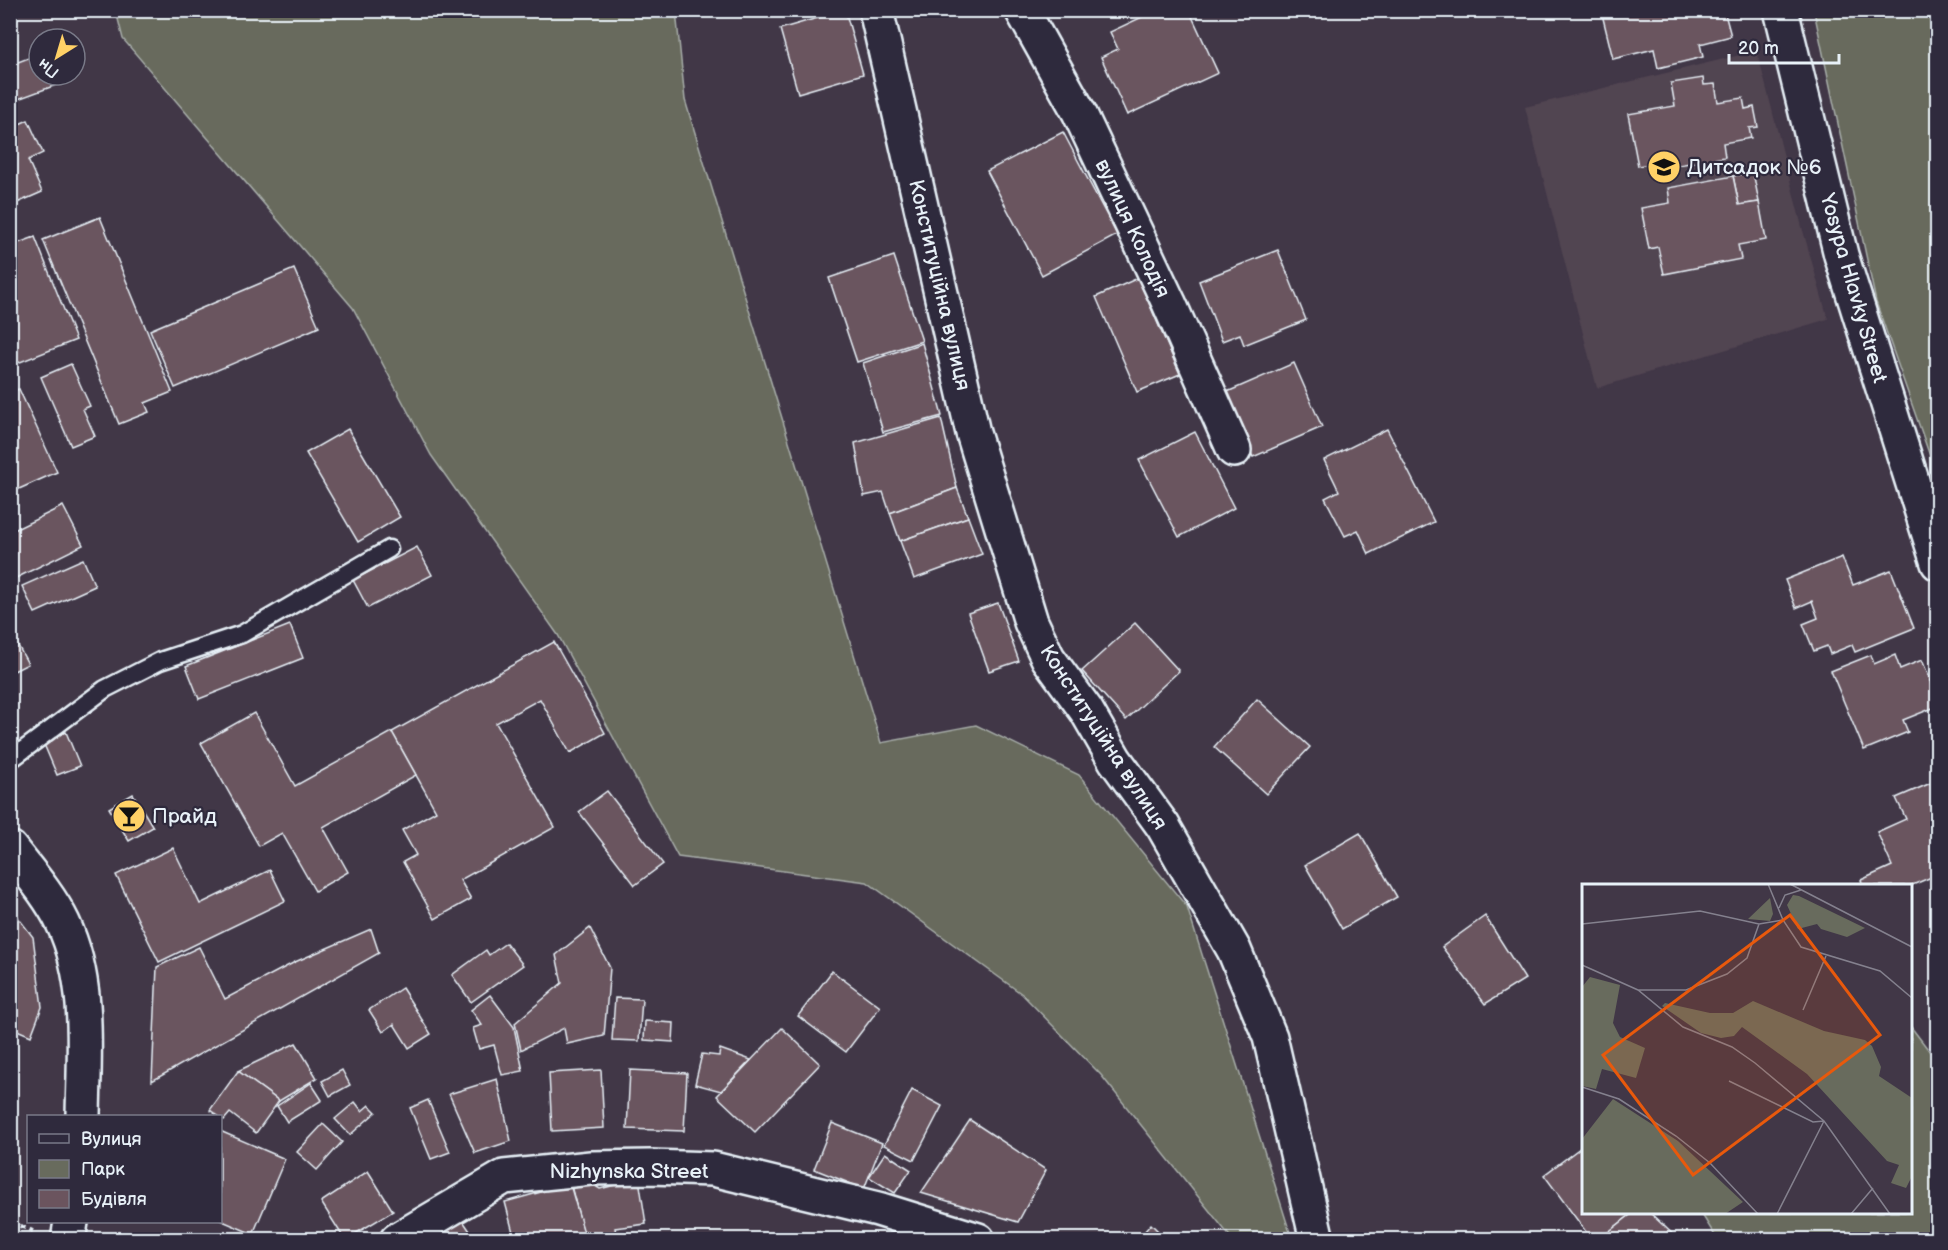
<svg xmlns="http://www.w3.org/2000/svg" width="1948" height="1250" font-family="'Balsamiq Sans',sans-serif">
  <rect width="100%" height="100%" fill="#413747"/>
  <filter id="ink" filterUnits="userSpaceOnUse"><feTurbulence type="fractalNoise" baseFrequency=".0167" numOctaves="2"/><feDisplacementMap in="SourceGraphic" scale="12" xChannelSelector="R" yChannelSelector="G"/><feConvolveMatrix kernelMatrix="1 2 1 2 8 2 1 2 1" color-interpolation-filters="sRGB"/></filter>
  <g filter="url(#ink)">
    <polygon fill="#514451" points="1757,51 1802,227 1828,319 1597,388 1525,107"/>
    <g fill="#686b5d" stroke="#a8aeaa" stroke-width="1.5">
      <polygon points="116,11 676,11 685,100 881,743 976,725 1079,775 1187,907 1292,1239 1232,1239 1101,1075 1022,994 867,882 678,857 558,635 431,455 353,308 123,39"/>
      <polygon points="1814,11 1937,11 1937,476 1876,302"/>
      <polygon points="1911,1027 1937,1061 1937,1239 1717,1239 1701,1213 1910,1212"/>
    </g>
    <g fill="#6b545e" stroke="#e8f1f8" stroke-width="1.5">
      <polygon points="845,10 863,74 798,93 780,29"/>
      <polygon points="1157,10 1189,10 1218,73 1127,115 1101,57 1118,49 1110,32"/>
      <polygon points="1601,10 1724,10 1731,36 1700,44 1703,57 1658,68 1654,49 1613,59"/>
      <polygon points="39,54 39,75 65,75 67,81 10,102 10,65"/>
      <polygon points="1703,78 1704,85 1715,84 1718,102 1743,98 1745,109 1754,107 1758,127 1749,128 1751,138 1723,143 1725,157 1673,166 1672,160 1638,166 1628,114 1675,106 1671,83"/>
      <polygon points="28,120 43,153 28,160 42,192 10,206 10,122 13,127"/>
      <polygon points="1063,132 1117,235 1042,275 987,171"/>
      <polygon points="1753,172 1759,202 1739,205 1733,176"/>
      <polygon points="1733,176 1739,205 1759,202 1766,240 1738,245 1741,259 1664,274 1658,247 1649,249 1641,208 1670,203 1668,188"/>
      <polygon points="100,217 172,392 145,403 149,412 119,424 43,240"/>
      <polygon points="35,237 76,340 10,366 10,246"/>
      <polygon points="1278,250 1306,320 1244,345 1240,334 1222,341 1199,281"/>
      <polygon points="894,256 922,341 857,362 829,278"/>
      <polygon points="294,269 319,327 175,388 150,330"/>
      <polygon points="1138,278 1180,374 1137,392 1096,297"/>
      <polygon points="922,343 942,416 883,432 863,363"/>
      <polygon points="1294,363 1322,427 1253,457 1225,393"/>
      <polygon points="71,364 90,406 83,409 95,436 71,446 41,377"/>
      <polygon points="19,389 57,472 10,493 10,392"/>
      <polygon points="941,418 957,488 890,513 883,492 864,496 855,443"/>
      <polygon points="348,429 400,517 358,542 306,453"/>
      <polygon points="1387,429 1434,522 1369,554 1358,530 1345,536 1325,498 1339,491 1324,460"/>
      <polygon points="1195,432 1234,508 1179,537 1139,460"/>
      <polygon points="957,488 968,517 900,541 890,513"/>
      <polygon points="63,506 83,545 10,581 10,532"/>
      <polygon points="968,517 982,554 914,579 900,541"/>
      <polygon points="417,547 432,575 368,608 353,580"/>
      <polygon points="1842,557 1853,585 1891,570 1914,628 1855,652 1852,645 1830,654 1827,646 1814,651 1803,624 1818,618 1812,601 1796,608 1785,580"/>
      <polygon points="83,559 95,586 35,613 22,586"/>
      <polygon points="998,603 1019,661 989,671 968,613"/>
      <polygon points="1135,623 1179,671 1126,720 1082,671"/>
      <polygon points="290,625 303,658 199,699 186,666"/>
      <polygon points="10,631 28,664 10,673"/>
      <polygon points="554,642 605,733 570,753 540,699 496,723 555,827 460,880 471,899 435,919 403,862 416,855 402,830 436,811 392,732"/>
      <polygon points="1871,655 1874,664 1895,655 1900,669 1922,660 1938,698 1938,706 1903,720 1908,732 1864,750 1831,671"/>
      <polygon points="1257,699 1310,747 1266,794 1214,747"/>
      <polygon points="254,713 295,786 392,732 416,775 323,827 348,872 315,891 282,833 259,846 201,743"/>
      <polygon points="66,732 80,766 57,775 43,742"/>
      <polygon points="1938,780 1938,885 1934,876 1910,886 1863,886 1861,880 1892,866 1877,832 1906,819 1896,798"/>
      <polygon points="607,791 663,864 635,885 579,812"/>
      <polygon points="133,794 153,827 129,841 109,808"/>
      <polygon points="1360,833 1397,897 1342,929 1305,865"/>
      <polygon points="173,848 200,904 270,870 285,901 159,962 116,875"/>
      <polygon points="10,907 33,937 42,1007 31,1036 10,1027"/>
      <polygon points="1485,916 1525,979 1485,1004 1442,947"/>
      <polygon points="590,928 610,968 604,1036 567,1044 564,1028 521,1050 515,1023 562,983 556,955"/>
      <polygon points="371,929 379,953 152,1081 157,967 199,947 225,999 295,962"/>
      <polygon points="506,943 523,965 471,1002 452,975 486,950 489,955"/>
      <polygon points="832,971 880,1007 846,1052 798,1016"/>
      <polygon points="402,988 431,1034 409,1048 394,1024 383,1032 369,1010"/>
      <polygon points="490,995 514,1027 523,1071 502,1075 494,1045 479,1049 473,1028 482,1025 471,1010"/>
      <polygon points="615,998 642,999 639,1041 612,1040"/>
      <polygon points="645,1021 674,1023 673,1042 644,1040"/>
      <polygon points="782,1028 820,1064 755,1132 717,1096"/>
      <polygon points="296,1043 317,1078 279,1101 238,1071"/>
      <polygon points="720,1049 751,1060 721,1091 695,1084 702,1054 719,1056"/>
      <polygon points="342,1070 350,1085 330,1096 322,1081"/>
      <polygon points="601,1070 604,1128 552,1131 549,1073"/>
      <polygon points="630,1070 687,1073 684,1131 627,1129"/>
      <polygon points="238,1071 279,1101 256,1133 230,1113 224,1120 210,1110"/>
      <polygon points="497,1079 511,1141 475,1153 449,1094"/>
      <polygon points="311,1083 322,1100 287,1122 277,1106"/>
      <polygon points="912,1090 942,1106 914,1160 884,1145"/>
      <polygon points="428,1100 450,1152 431,1159 410,1108"/>
      <polygon points="355,1102 362,1111 369,1105 376,1112 350,1135 335,1119"/>
      <polygon points="970,1120 1046,1170 1018,1222 921,1193"/>
      <polygon points="832,1123 882,1143 864,1189 814,1169"/>
      <polygon points="323,1124 342,1142 317,1170 297,1152"/>
      <polygon points="220,1131 285,1159 253,1234 220,1220"/>
      <polygon points="1584,1145 1584,1212 1634,1212 1598,1240 1592,1240 1544,1175"/>
      <polygon points="885,1153 911,1170 895,1193 869,1177"/>
      <polygon points="368,1171 393,1211 345,1240 321,1202"/>
      <polygon points="639,1179 646,1224 615,1228 617,1240 593,1240 592,1233 583,1232 570,1182 592,1184 600,1189"/>
      <polygon points="570,1184 586,1240 515,1240 505,1202"/>
      <polygon points="457,1212 476,1240 417,1240"/>
      <polygon points="1634,1212 1649,1212 1679,1240 1612,1240 1606,1234"/>
      <polygon points="1151,1224 1167,1240 1137,1240"/>
    </g>
    <g fill="none" stroke-linecap="round" stroke-linejoin="round">
      <g stroke="#e8f1f8" stroke-width="21">
        <polyline id="service" points="10,760 105,689 160,661 242,634 389,549"/>
      </g>
      <g stroke="#e8f1f8" stroke-width="38">
        <g id="minor">
          <polyline points="1022,10 1079,112 1169,303 1234,450"/>
          <polyline points="1781,10 1841,255 1938,563"/>
          <path d="M10 848C28 871 50 896 63 923 91 982 84 1053 83 1116"/>
          <polyline points="68,1240 71,1222"/>
          <polyline points="397,1240 504,1177 591,1168 650,1167 713,1169 878,1209 978,1240"/>
        </g>
      </g>
      <g stroke="#e8f1f8" stroke-width="38">
        <polyline id="tertiary" points="876,10 973,433 1031,622 1048,658 1086,710 1115,760 1163,826 1234,950 1270,1037 1317,1240"/>
      </g>
      <polyline stroke="#e8f1f8" stroke-width="4" stroke-dasharray="6 4.5" stroke-linecap="butt" points="10,1222 33,1231"/>
      <use href="#service" stroke="#2f2a3d" stroke-width="16"/>
      <use href="#minor" stroke="#2f2a3d" stroke-width="33"/>
      <use href="#tertiary" stroke="#2f2a3d" stroke-width="33"/>
    </g>
  </g>
  <defs>
    <g id="school-disc" transform="scale(1.725)"><circle r="9.5" fill="#ffd166" stroke="#2f2a3d"/><path d="M0-5L7-2L0 1L-7-2ZM-4 1L0 2.5L4 1V4Q0 6-4 4Z" fill="#111"/></g>
    <g id="bar-disc" transform="scale(1.725)"><circle r="9.5" fill="#ffd166" stroke="#2f2a3d"/><path d="M-6-5H6L.8 .8V4.5H3.5V6h-7V4.5H-.8V.8Z" fill="#111"/></g>
  </defs>
  <g fill-rule="evenodd">
    <use href="#school-disc" x="1664" y="167"/>
    <use href="#bar-disc" x="129" y="816"/>
  </g>
  <g text-anchor="middle" stroke-width="4.5" stroke-linejoin="round" paint-order="stroke">
    <g font-size="21" fill="#e8f1f8" stroke="#2f2a3d" text-anchor="start">
      <text x="1687" y="174">Дитсадок №6</text>
      <text x="152" y="823">Прайд</text>
    </g>
    <g font-size="21" fill="#e8f1f8" stroke="#2f2a3d">
      <text transform="translate(1133 228) rotate(65)" y="7">вулиця Колодія</text>
      <text transform="translate(940 285) rotate(77)" y="7">Конституційна вулиця</text>
      <text transform="translate(1854 288) rotate(74)" y="7">Yosypa Hlavky Street</text>
      <text transform="translate(1104 737) rotate(57)" y="7">Конституційна вулиця</text>
      <text x="629" y="1178">Nizhynska Street</text>
    </g>
  </g>
  <g transform="translate(1582 884)">
    <rect width="330" height="330" fill="#413747"/>
    <path d="M211 11 217 12 283 44 265 53 239 45 235 40 216 45 205 21ZM188 14 191 30 188 37 166 35ZM8 93 38 101 31 139 38 153 63 164 54 194 20 185 14 205 0 202V103ZM171 117 242 147 283 156 290 162 299 183 297 192 330 214V292L324 304 309 299 317 281 305 277 225 190 160 143 152 152 139 154 119 149 80 122 83 119 128 129H151ZM31 215 96 257 161 318 143 330H0V255Z" fill="#686b5d"/>
    <path fill="none" stroke="#84818e" stroke-width="1.5" d="M186 0 201 36 219 63 298 87 330 114M208 0 330 63M197 24 203 11 219 6M0 40 118 27 177 40 201 36M0 81 56 106 101 143 150 163 173 179 242 237 308 330M56 106H104L145 90 165 74 177 40M221 126 244 72M147 197 231 238 242 237M0 203 37 215 94 252 128 279 176 330M195 330 242 237M269 330 291 304"/>
    <path fill="#e8590c" fill-opacity="0.15" stroke="#e8590c" stroke-width="3" d="M208 31 298 151 111 291 21 171Z"/>
    <rect width="330" height="330" fill="none" stroke="#e8f1f8" stroke-width="3"/>
  </g>
  <rect width="1948" height="1250" fill="none" stroke="#2f2a3d" stroke-width="36"/>
  <rect x="18" y="18" width="1912" height="1214" fill="none" stroke="#e8f1f8" stroke-width="2" filter="url(#ink)"/>
  <rect x="27" y="1115" width="195" height="108" fill="#2f2a3d" stroke="#797a88" stroke-width="1.5"/>
  <rect x="39" y="1134" width="30" height="9" fill="#2f2a3d" stroke="#797a88" stroke-width="1.5"/>
  <text x="81" y="1145" font-size="18" fill="#e8f1f8">Вулиця</text>
  <rect x="39" y="1160" width="30" height="18" fill="#686b5d" stroke="#797a88" stroke-width="1.5"/>
  <text x="81" y="1175" font-size="18" fill="#e8f1f8">Парк</text>
  <rect x="39" y="1190" width="30" height="18" fill="#6b545e" stroke="#797a88" stroke-width="1.5"/>
  <text x="81" y="1205" font-size="18" fill="#e8f1f8">Будівля</text>
  <g transform="translate(57 57) rotate(217)"><circle r="28" fill="#2f2a3d" stroke="#797a88" stroke-width="1.5"/>
  <path d="M0-4.5L10 22L0 15L-10 22Z" fill="#ffd166"/>
  <text y="-9" font-size="16" font-weight="bold" text-anchor="middle" fill="#e8f1f8">Пн</text>
  </g>
  <path d="M1729 54v9h110v-9" fill="none" stroke="#e8f1f8" stroke-width="3"/>
  <text x="1738" y="54" font-size="18" fill="#e8f1f8" stroke="#2f2a3d" stroke-width="4.5" paint-order="stroke">20 m</text>
</svg>
